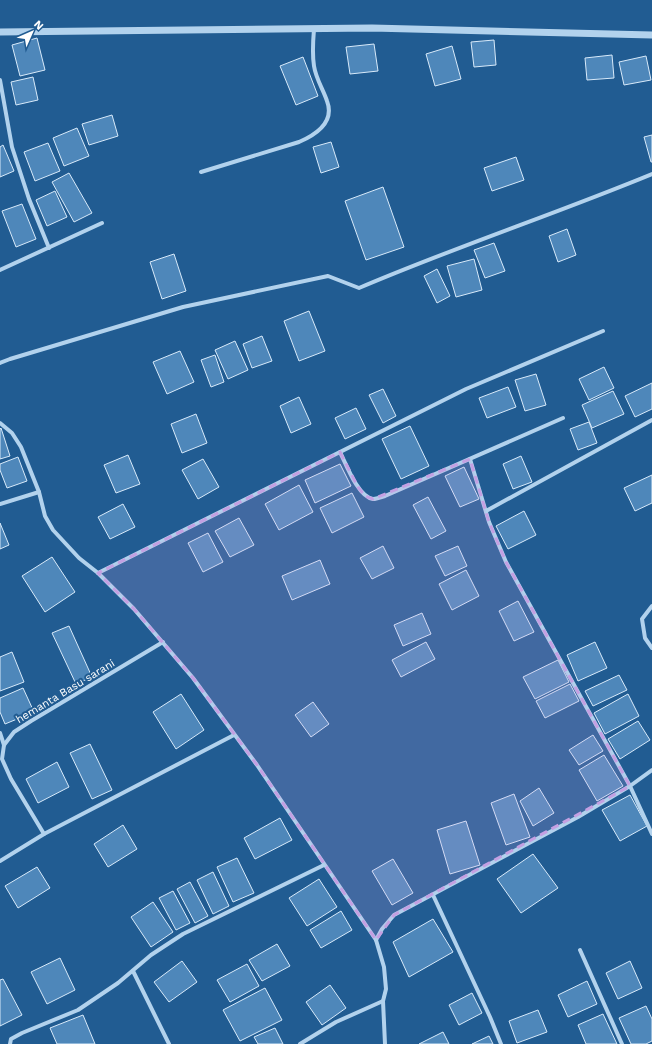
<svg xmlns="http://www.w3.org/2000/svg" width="652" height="1044" font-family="'Work Sans',sans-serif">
  <rect width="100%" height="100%" fill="#215c92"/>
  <g fill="#4e87ba" stroke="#d8eafa">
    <polygon points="37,38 45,70 20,76 12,45"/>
    <polygon points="494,40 496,65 474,67 471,42"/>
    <polygon points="374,44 378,71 350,74 346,47"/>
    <polygon points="452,46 461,79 435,86 426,54"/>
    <polygon points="612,55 614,78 587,80 585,58"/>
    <polygon points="646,56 651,80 624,85 619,62"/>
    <polygon points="303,57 318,96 296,105 280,66"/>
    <polygon points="33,77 38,100 16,105 11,82"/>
    <polygon points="112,115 118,136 89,145 82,124"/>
    <polygon points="77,128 89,156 64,166 53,138"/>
    <polygon points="652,135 652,162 651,162 644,137"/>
    <polygon points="331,142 339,167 321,173 313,147"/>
    <polygon points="48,143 60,171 35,181 24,152"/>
    <polygon points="3,145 14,171 0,177 0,147"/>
    <polygon points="516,157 524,180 492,191 484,168"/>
    <polygon points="69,173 92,213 74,222 52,182"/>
    <polygon points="383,187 404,247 366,260 345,201"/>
    <polygon points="55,191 67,217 47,226 36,200"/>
    <polygon points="22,204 36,239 16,247 2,211"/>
    <polygon points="567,229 576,255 558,262 549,236"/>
    <polygon points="494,243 505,271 485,278 474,250"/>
    <polygon points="174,254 186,291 162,299 150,262"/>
    <polygon points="474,259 482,290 456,297 447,266"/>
    <polygon points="437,269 450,296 437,303 424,276"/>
    <polygon points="309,311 325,351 299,361 284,321"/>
    <polygon points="262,336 272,361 252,368 243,344"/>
    <polygon points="235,341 248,370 228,379 215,350"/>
    <polygon points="180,351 194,382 167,394 153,362"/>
    <polygon points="215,355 224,382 211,387 201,360"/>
    <polygon points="604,367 614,388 589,400 579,379"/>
    <polygon points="536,374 546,405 525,411 515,380"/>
    <polygon points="652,383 652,409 635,417 625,396"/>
    <polygon points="508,387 516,407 487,418 479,398"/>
    <polygon points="383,389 396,416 383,423 369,395"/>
    <polygon points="613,391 624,414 592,428 582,405"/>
    <polygon points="299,397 311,424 291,433 280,406"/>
    <polygon points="356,408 366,429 345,439 335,418"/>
    <polygon points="196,414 207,443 182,453 171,424"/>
    <polygon points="589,422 597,443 578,450 570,429"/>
    <polygon points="410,426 429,466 401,479 382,439"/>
    <polygon points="1,428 10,456 0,459 0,429"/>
    <polygon points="128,455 140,484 116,493 104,465"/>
    <polygon points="521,456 532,482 513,489 503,464"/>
    <polygon points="18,457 27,481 7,488 0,470 0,464"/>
    <polygon points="203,459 219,487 198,499 182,470"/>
    <polygon points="340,464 351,486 315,503 305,480"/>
    <polygon points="464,467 479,499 460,507 445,476"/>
    <polygon points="652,475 652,503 635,511 624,488"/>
    <polygon points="299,485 313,512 279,530 265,504"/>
    <polygon points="352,493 364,517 332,533 320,508"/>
    <polygon points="428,497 446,531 431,539 413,505"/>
    <polygon points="123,504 135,527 110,539 98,517"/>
    <polygon points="524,511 536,535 508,549 496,526"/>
    <polygon points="239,518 254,545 230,557 215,531"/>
    <polygon points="0,523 9,545 0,549"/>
    <polygon points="208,533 223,562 203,572 188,543"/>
    <polygon points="383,546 394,568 372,579 360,558"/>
    <polygon points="458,546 467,566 445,576 435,556"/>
    <polygon points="52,557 75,592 45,612 22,576"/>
    <polygon points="320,560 330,584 292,600 282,576"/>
    <polygon points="466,570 479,596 452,610 439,584"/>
    <polygon points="518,601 534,632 514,641 499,611"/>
    <polygon points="422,613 431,634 403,646 394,625"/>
    <polygon points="69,626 92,677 76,684 52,633"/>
    <polygon points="426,642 435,659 401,677 392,660"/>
    <polygon points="595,642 607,668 578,681 567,655"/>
    <polygon points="12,652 24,682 0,691 0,657"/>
    <polygon points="558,660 569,682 535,699 523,677"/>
    <polygon points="619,675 627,690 593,706 585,691"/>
    <polygon points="570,684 579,701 545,718 536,701"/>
    <polygon points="23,688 34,712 5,724 0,712 0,698"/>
    <polygon points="181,694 204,730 176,749 153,712"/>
    <polygon points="628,694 639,716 605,734 594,713"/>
    <polygon points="313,702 329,724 311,737 295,715"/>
    <polygon points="638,721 650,740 620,759 608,739"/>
    <polygon points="593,735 603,751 579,765 569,750"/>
    <polygon points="90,744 112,790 92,799 70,753"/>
    <polygon points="604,755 623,786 597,801 579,770"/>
    <polygon points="57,762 69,787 38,803 26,779"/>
    <polygon points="539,788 554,813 533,826 520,801"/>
    <polygon points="514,794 530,837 506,845 491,803"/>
    <polygon points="630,795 647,826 620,841 602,810"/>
    <polygon points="280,818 292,840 255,859 244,838"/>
    <polygon points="466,821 480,865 450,874 437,830"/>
    <polygon points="123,825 137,849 108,867 94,844"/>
    <polygon points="533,854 558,888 521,913 497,879"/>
    <polygon points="237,858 254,893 233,902 217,867"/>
    <polygon points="393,859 413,893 392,905 372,871"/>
    <polygon points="37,867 50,888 18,908 5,886"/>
    <polygon points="213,872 229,906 213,914 197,880"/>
    <polygon points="319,879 337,907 307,926 289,898"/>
    <polygon points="190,882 208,916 195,923 177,889"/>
    <polygon points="173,891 190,923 176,930 159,898"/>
    <polygon points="153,902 173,932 151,947 131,917"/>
    <polygon points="341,911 352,930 321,948 310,930"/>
    <polygon points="433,919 453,952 409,977 393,942"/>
    <polygon points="277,944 290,966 262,981 249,960"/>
    <polygon points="60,958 75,990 47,1004 31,972"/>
    <polygon points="182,961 197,982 169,1002 154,982"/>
    <polygon points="630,961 642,988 618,999 606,973"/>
    <polygon points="247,964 259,986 230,1002 217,980"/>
    <polygon points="3,979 22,1015 0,1026 0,980"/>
    <polygon points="587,981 597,1004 568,1017 558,995"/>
    <polygon points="330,985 346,1008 322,1025 306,1002"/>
    <polygon points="265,988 282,1020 240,1041 223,1010"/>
    <polygon points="472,993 482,1013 459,1025 449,1005"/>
    <polygon points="646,1006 652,1019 652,1041 646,1044 631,1044 619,1018"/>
    <polygon points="538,1010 547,1032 517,1043 509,1021"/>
    <polygon points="603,1014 617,1044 586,1044 578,1025"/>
    <polygon points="83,1015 95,1044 57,1044 50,1028"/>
    <polygon points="275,1028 283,1044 258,1044 254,1037"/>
    <polygon points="443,1032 449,1044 419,1044"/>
    <polygon points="489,1036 493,1044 472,1044"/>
  </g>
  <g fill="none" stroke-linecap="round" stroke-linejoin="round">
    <g stroke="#b2d2ed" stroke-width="4">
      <polyline points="0,80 12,147 29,199 49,248"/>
      <path d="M201 172 299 142C315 135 335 122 327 101 323 89 316 79 314 66 312 54 313 41 314 29"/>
      <polyline points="0,270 102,223"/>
      <path d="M0 363 10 359 183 307 328 276 359 288C455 247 555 214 652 174"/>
      <polyline points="0,423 12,433 21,447 39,492 45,516 53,530 79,558 98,573 134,609 193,678 257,765 376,940"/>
      <path d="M340 452C346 464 358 497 373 499 376 499 382 497 385 496L563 418"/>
      <polyline points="470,459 489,522 506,562 630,786 652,834"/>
      <polyline points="0,504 39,492"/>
      <polyline points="486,511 652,420"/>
      <polyline points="98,573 466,389 603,331"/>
      <polyline points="652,606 642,619 645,638 652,648"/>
      <polyline points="0,733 4,745"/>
      <polyline points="44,834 11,779 2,759 4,745 14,732 31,721 163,642"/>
      <polyline points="0,861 44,834 234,735"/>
      <polyline points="433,895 490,1017 501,1044"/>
      <polyline points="580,950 622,1044"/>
      <polyline points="133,971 169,1044"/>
      <polyline points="10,1044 11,1039 22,1033 78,1010 118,983 151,955 183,934 324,865"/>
      <polyline points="300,1044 336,1022 383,1001"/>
      <polyline points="385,1044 383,1001 386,989 384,967 376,940 382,929 394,915 578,817 630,786 652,770"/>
    </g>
    <polyline stroke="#b2d2ed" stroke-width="7" points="0,32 372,28 652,35"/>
  </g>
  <path fill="#c4a0e2" fill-opacity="0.2" stroke="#c4a0e2" stroke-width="3" stroke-dasharray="8 5" stroke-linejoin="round" d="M340 452 358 487 365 496 373 499 470 459 489 522 506 562 630 786 394 915 376 940 257 765 193 678 134 609 98 573Z"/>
  <g text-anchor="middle" stroke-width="4" stroke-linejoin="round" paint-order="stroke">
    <g font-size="11" fill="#fff" stroke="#215c92">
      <text transform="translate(65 691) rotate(-31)" y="4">hemanta Basu sarani</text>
    </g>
  </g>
  <g transform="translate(32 32) rotate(45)" stroke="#215c92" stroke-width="3" paint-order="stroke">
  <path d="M0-3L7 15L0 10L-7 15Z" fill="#ffffff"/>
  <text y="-6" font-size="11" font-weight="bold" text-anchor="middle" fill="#ffffff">N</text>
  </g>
</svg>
